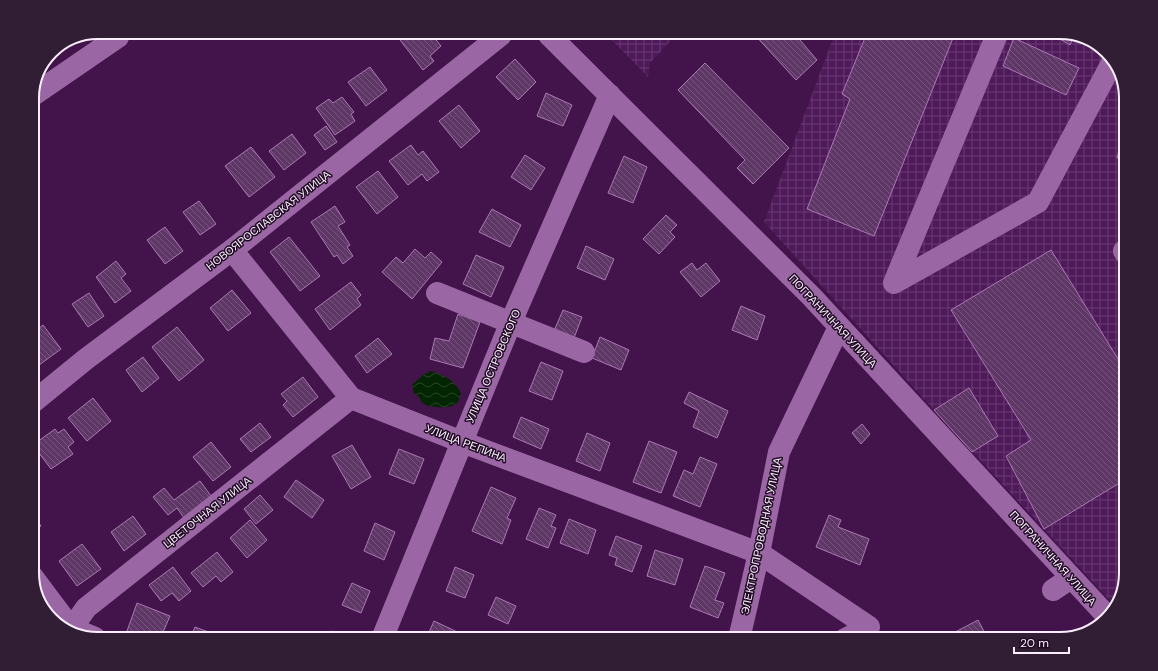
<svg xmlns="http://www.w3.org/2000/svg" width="1158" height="671" font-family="'DM Sans',sans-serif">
  <defs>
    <pattern id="industrial-grid" width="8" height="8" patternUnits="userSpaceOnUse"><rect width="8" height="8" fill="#4f1a59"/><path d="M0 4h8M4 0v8" fill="none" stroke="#693c72"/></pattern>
    <pattern id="water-waves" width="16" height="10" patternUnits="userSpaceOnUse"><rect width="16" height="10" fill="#042501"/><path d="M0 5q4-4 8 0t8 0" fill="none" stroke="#2a4527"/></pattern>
    <pattern id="building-back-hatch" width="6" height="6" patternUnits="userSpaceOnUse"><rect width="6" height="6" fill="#5f3767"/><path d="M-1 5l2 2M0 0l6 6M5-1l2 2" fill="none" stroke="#77547e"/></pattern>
  </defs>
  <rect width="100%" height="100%" fill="#43134b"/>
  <g fill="url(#industrial-grid)">
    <polygon points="1060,32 1093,41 1117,65 1126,94 1126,573 1117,606 1116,607 934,410 764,222 835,33"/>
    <polygon points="606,34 677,34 650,63 648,77"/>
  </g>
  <path fill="url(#water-waves)" d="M431 371C444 375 455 380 461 393 460 396 459 402 456 404 450 409 430 408 424 404 419 401 422 397 414 393L412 385 423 375Z"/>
  <g fill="url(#building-back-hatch)" stroke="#ac77b5">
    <polygon points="1048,32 1060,32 1074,36 1070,45"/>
    <polygon points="794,33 817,60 796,80 754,34"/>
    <polygon points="867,33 955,33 874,236 807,209 850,99 842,94"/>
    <polygon points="398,35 432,35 441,46 430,56 434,61 423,70 397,36"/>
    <polygon points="1014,38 1079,68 1066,95 1003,66"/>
    <polygon points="515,59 536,82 518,100 496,77"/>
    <polygon points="705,63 789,148 753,184 737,168 745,160 678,90"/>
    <polygon points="370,67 387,90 366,106 348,82"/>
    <polygon points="546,93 572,105 563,126 537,116"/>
    <polygon points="342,97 354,112 351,114 355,121 335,135 316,108 329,99 333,103"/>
    <polygon points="459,105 480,131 461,148 439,121"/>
    <polygon points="1126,122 1126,160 1117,158"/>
    <polygon points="326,126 337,142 325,150 314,135"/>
    <polygon points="292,134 306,153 284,170 269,151"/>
    <polygon points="411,145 418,155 423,151 439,172 427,181 422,174 408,185 389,161"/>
    <polygon points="251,147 275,177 249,197 225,166"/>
    <polygon points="525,155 545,168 531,190 511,177"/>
    <polygon points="624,156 647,167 633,203 608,193"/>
    <polygon points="378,171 398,197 377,214 356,187"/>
    <polygon points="199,201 216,224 200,235 183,212"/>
    <polygon points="335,206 345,222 338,226 350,245 347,247 353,256 343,264 337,255 334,257 311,222"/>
    <polygon points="492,209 521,225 510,247 479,232"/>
    <polygon points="666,215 677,225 670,232 675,237 659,254 643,239"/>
    <polygon points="165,227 183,251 165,264 147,240"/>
    <polygon points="289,237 320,276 300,291 270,252"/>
    <polygon points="586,246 614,259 605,280 577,268"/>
    <polygon points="415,249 425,258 431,252 442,262 412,299 382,272 396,257 403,263"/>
    <polygon points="1051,250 1126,372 1126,479 1044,529 1006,456 1031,440 951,310"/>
    <polygon points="476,255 504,267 491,297 463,284"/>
    <polygon points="116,261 126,274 121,278 131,291 115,303 96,277"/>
    <polygon points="692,263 697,270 706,263 720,281 701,297 680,272"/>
    <polygon points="351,282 361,295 357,299 361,305 330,330 315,309"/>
    <polygon points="232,290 251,313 228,331 210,308"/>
    <polygon points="89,293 104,316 88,327 72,304"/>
    <polygon points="741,306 765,316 757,340 732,330"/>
    <polygon points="563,310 582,317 574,338 554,331"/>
    <polygon points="458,314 480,322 463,368 430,359 435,338 449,341"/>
    <polygon points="43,325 61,349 35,368 32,364 32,334"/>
    <polygon points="177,327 204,360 179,381 152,347"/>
    <polygon points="600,337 629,350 621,370 592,358"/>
    <polygon points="378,338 392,354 367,373 355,356"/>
    <polygon points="143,357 159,378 142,392 126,370"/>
    <polygon points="541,362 563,371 552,400 529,391"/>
    <polygon points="303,377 318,397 293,417 283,405 287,401 281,394"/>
    <polygon points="969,388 998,436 972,452 934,410"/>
    <polygon points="689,392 728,411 717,438 693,427 699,411 684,403"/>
    <polygon points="93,398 111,421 87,441 68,418"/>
    <polygon points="521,417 549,429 541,449 513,437"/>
    <polygon points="260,423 271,437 251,452 240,439"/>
    <polygon points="862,424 870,434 861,444 852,433"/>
    <polygon points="55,429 58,433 64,429 74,442 68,447 73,454 51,469 33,445"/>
    <polygon points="587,433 610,443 600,471 576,461"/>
    <polygon points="649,441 677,452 661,493 633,482"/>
    <polygon points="211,442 231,467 213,481 193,457"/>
    <polygon points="352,445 371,477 351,489 332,456"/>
    <polygon points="399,449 424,459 414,484 389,474"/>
    <polygon points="700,457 717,464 700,507 673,496 684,470 693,474"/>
    <polygon points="296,480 324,500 312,518 284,497"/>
    <polygon points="200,481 214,500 186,521 177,508 168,515 153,497 164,488 174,500"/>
    <polygon points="491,487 516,498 507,518 511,520 502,544 472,531"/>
    <polygon points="260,495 273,510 256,524 244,509"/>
    <polygon points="539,508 556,515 551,526 556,528 548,548 526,539"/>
    <polygon points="32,514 41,526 32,532"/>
    <polygon points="829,515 841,520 838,527 869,539 860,565 816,547"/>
    <polygon points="133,516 146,534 124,551 111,532"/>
    <polygon points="569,519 596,530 588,554 560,543"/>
    <polygon points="250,520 267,540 247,558 230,538"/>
    <polygon points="375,523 395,532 384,560 364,551"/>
    <polygon points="616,536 642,546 632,572 615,565 617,558 609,555"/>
    <polygon points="82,544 101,569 77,586 59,561"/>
    <polygon points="655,550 683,559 675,585 647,576"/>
    <polygon points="217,552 233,572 221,582 216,576 203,587 191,573"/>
    <polygon points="705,566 725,573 715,600 724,603 718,618 690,607"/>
    <polygon points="173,567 191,591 179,601 172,593 161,601 149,585"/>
    <polygon points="455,567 474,575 465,598 446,591"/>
    <polygon points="352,583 370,591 361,613 342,605"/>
    <polygon points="496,597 516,606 508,624 488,615"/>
    <polygon points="137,603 170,616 160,639 146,639 127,631"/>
    <polygon points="978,620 988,639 942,639"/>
    <polygon points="434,621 468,637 467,639 426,639"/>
    <polygon points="195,627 211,633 209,639 190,639"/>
    <polygon points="331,631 349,639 328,639"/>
  </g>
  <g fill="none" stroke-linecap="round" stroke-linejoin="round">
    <g stroke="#9a67a4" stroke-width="22">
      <polyline points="998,32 894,283 1038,202 1113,61"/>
      <polyline points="549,35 811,296 1107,616"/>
      <polyline points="32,96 118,37"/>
      <polyline points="232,250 351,398 462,442 759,553 869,627 845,639"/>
      <polyline points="1124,251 1126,254"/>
      <polyline points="437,293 584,352"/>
      <polyline points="32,403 86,359 232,250 501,35"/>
      <polyline points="32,576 71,628 95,638"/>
      <polyline points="1053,590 1071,578"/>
      <polyline points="70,631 86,608 351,398"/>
      <polyline points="382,639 462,442 511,322 610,95"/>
      <polyline points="739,639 759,553 779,452 839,327"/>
    </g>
  </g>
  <g text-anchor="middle" stroke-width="3" stroke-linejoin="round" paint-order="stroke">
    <g font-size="11" fill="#faeefc" stroke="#1f0b23">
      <text transform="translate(268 220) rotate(-38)" y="4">НОВОЯРОСЛАВСКАЯ УЛИЦА</text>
      <text transform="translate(833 321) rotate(47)" y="4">ПОГРАНИЧНАЯ УЛИЦА</text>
      <text transform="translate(493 366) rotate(-67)" y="4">УЛИЦА ОСТРОВСКОГО</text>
      <text transform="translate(466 443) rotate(21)" y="4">УЛИЦА РЕПИНА</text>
      <text transform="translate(207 512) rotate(-38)" y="4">ЦВЕТОЧНАЯ УЛИЦА</text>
      <text transform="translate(761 536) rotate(-78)" y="4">ЭЛЕКТРОПРОВОДНАЯ УЛИЦА</text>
      <text transform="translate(1053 558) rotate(48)" y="4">ПОГРАНИЧНАЯ УЛИЦА</text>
    </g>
  </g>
  <path d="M0 0H1158V671H0ZM98 39H1060A59 59 0 0 1 1119 98V573A59 59 0 0 1 1060 632H98A59 59 0 0 1 39 573V98A59 59 0 0 1 98 39Z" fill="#311d34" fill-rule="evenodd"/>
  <path fill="none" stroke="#faeefc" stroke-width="2" d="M98 39H1060A59 59 0 0 1 1119 98V573A59 59 0 0 1 1060 632H98A59 59 0 0 1 39 573V98A59 59 0 0 1 98 39Z"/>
  <path d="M1014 647v6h55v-6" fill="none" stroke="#faeefc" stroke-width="2"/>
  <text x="1020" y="647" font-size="12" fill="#faeefc" stroke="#1f0b23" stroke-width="3" paint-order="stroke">20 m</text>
</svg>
